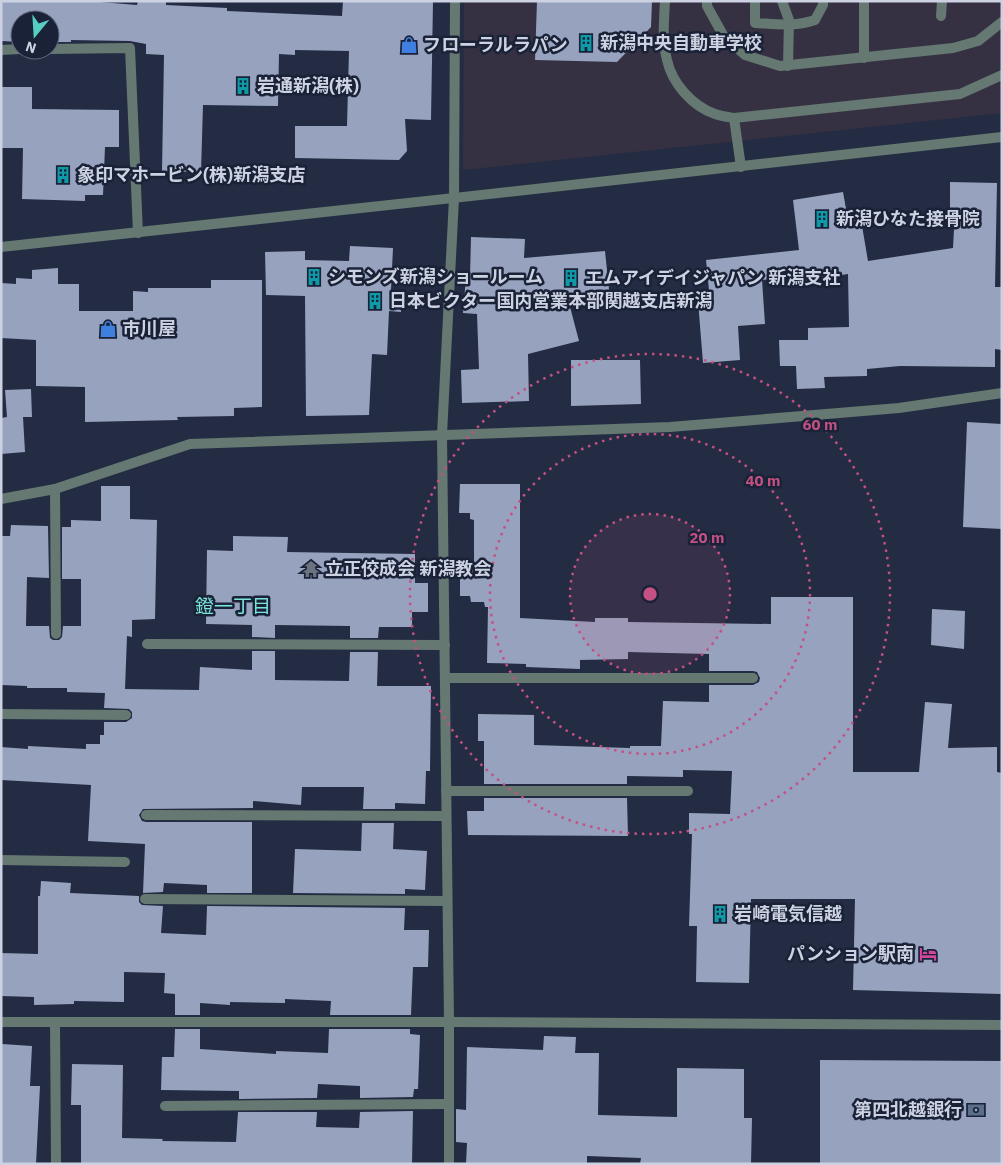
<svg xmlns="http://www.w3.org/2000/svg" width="1003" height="1165" font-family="'IBM Plex Sans','Noto Sans JP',sans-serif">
  <rect width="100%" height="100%" fill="#232c42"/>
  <polygon fill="#363142" points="464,1 1002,1 1002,113 463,170"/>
  <g fill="#97a2be">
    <polygon points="1,1 88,1 137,5 138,1 166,1 166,5 227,8 227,11 342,16 343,1 433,1 431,120 405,119 407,151 399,160 295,158 295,126 347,126 349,51 295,50 295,55 279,54 278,106 203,105 201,172 162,171 164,55 146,54 146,44 130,41 71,40 71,42 50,42 50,20 20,20 20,42 1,41"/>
    <polygon points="537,1 652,1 651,27 617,62 535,60"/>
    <polygon points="1,87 32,87 32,109 119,110 119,147 105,147 103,195 85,195 85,201 22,199 23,148 1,148"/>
    <polygon points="950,182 997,183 995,287 1002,287 1002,350 995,349 995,367 900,366 867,369 867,376 824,377 825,388 797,389 796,366 780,366 779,340 808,340 808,328 849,327 848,274 803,281 802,276 762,280 765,324 738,326 740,360 703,363 698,301 710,300 706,260 799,250 793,200 843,192 848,220 848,215 860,214 868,261 953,248 955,211 950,210"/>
    <polygon points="471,237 525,239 524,258 605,251 610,299 569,303 579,341 528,354 529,401 462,403 461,370 479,369 477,314 463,313 466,277 470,277"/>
    <polygon points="350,246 393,248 391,290 402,290 401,312 389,311 387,355 372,354 369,415 306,416 305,296 266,295 265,252 305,251 305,260 349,261"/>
    <polygon points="58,268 58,284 79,284 79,311 133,311 133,291 148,292 148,288 211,288 211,280 262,280 262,407 234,408 234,416 177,417 178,420 85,422 85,387 36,386 36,340 1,338 1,283 16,284 16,278 32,279 32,270"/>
    <polygon points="571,360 640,360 641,404 571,406"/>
    <polygon points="31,389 32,417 23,417 25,452 1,454 1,418 7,417 5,390"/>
    <polygon points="967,422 1002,424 1002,529 963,527"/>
    <polygon points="460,484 520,484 520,618 595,622 595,618 628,618 628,622 771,624 771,597 853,597 853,772 919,772 925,702 952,704 948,748 997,747 997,772 1002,773 1002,994 853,990 855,899 751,899 749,983 696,982 697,926 689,926 692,834 689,834 689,813 730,814 732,771 683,770 683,777 627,776 627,784 484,784 484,741 478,741 478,714 534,715 534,745 630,748 630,746 661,746 663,701 709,702 709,685 753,685 759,682 760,678 757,672 753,671 709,671 709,654 628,652 628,659 580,660 580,669 526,667 526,664 487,663 488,607 485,607 484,602 471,602 470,596 460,596 460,573 470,573 470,565 474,565 474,520 470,519 470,513 459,513"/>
    <polygon points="101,486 130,486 130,519 157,520 155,619 132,620 132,637 127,636 125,689 199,690 200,667 252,670 252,651 275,651 275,680 349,681 350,652 378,652 377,686 431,686 430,771 426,771 425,804 395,803 395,809 363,809 364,787 302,787 301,805 253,801 253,808 143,809 139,815 142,821 146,822 252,822 252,893 207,893 207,885 164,883 163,892 143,893 145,844 88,841 91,785 1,780 1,747 28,749 28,746 86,749 86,744 100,744 100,735 104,735 104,722 126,722 132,718 132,712 129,709 104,708 105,693 67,692 67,688 27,688 27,686 1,685 1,536 10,536 11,525 48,526 49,578 27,577 26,626 49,626 50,638 53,640 59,640 62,637 63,626 81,626 81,579 62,579 62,527 71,527 71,520 101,521"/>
    <polygon points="233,536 288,537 287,552 415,554 415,583 428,583 428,612 412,612 412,627 379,627 378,638 350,638 350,626 275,625 275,638 252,637 252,625 206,624 207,550 233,551"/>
    <polygon points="932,609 965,611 964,649 931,645"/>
    <polygon points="484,798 627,798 628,836 468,835 467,811 484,811"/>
    <polygon points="362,823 394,823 393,849 427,851 425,890 405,889 405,894 293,893 295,849 361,851"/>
    <polygon points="41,881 71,883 70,893 139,896 139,902 142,905 163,906 161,933 206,935 207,906 405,908 404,930 429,930 428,967 413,967 411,1015 330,1015 331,1001 285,999 285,1003 230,1002 230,1005 200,1003 200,1015 175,1015 175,994 164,993 165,973 124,972 124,1002 74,1001 74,1004 34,1005 34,997 1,996 1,953 38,954 38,896 40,896"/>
    <polygon points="175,1029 200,1029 200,1049 276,1054 276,1051 328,1053 329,1029 410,1029 410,1034 420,1035 418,1089 414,1089 413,1097 360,1098 360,1086 318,1084 317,1098 239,1099 239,1091 161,1090 162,1057 174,1057"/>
    <polygon points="544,1036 576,1037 575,1053 599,1053 598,1115 677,1117 677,1068 744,1069 744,1118 752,1118 751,1164 640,1164 641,1158 587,1156 587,1164 466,1164 467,1143 456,1142 456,1109 466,1110 467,1047 543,1050"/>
    <polygon points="2,1044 32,1046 30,1086 40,1086 36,1164 1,1164"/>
    <polygon points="820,1060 1002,1061 1002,1164 820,1164"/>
    <polygon points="72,1064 123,1065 122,1138 163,1139 162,1141 236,1142 238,1112 317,1112 316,1127 359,1128 360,1112 413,1111 412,1164 81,1164 81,1105 71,1105"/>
  </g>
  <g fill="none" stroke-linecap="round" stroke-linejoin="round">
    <g stroke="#657871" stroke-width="10">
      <path d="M665 1C664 21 662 41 667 60 672 83 692 106 715 114 721 116 728 117 734 118L960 94 1002 75"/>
      <polyline points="707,1 707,6 723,35 745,55 780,66 953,48 978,41 1002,22"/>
      <path d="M755 1V23C775 24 796 27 815 20L823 5V1"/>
      <polyline points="782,1 789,20 788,66"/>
      <polyline points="864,1 864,58"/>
      <polyline points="941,16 942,1"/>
      <polyline points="734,118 741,167"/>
      <polyline points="55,489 56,634"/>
      <polyline points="147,644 445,645"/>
      <polyline points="445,678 753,678"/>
      <polyline points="1,714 126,715"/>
      <polyline points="446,791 688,791"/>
      <polyline points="146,815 446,816"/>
      <polyline points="1,860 125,862"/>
      <polyline points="145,899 447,901"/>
      <polyline points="55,1022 56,1164"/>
      <polyline points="165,1106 448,1104"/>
    </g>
    <g stroke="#657871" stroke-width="10">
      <polyline points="50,49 130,48 138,233"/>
      <polyline points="1,50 20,49"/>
      <polyline points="1,499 55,489 190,444 670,427 899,408 1002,393"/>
      <polyline points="1,1022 449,1022 1002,1025"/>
      <polyline points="449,1164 449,1022 442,435 454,198 455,1"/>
    </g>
    <path stroke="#657871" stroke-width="10" d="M1 247C335 211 668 175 1002 137"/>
  </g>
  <circle cx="650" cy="594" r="80" fill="#c55083" fill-opacity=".12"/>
  <g fill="none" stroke="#c55083" stroke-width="2.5" stroke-dasharray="2.5 5">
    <circle cx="650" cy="594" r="80"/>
    <circle cx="650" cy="594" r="160"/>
    <circle cx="650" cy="594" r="240"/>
  </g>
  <defs>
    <g id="building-bare" transform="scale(1.35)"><path d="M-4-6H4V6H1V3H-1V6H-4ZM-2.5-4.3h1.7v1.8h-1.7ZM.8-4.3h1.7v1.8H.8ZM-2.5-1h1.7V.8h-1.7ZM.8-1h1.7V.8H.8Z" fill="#0f9aa8" stroke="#1a2238" stroke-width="2.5" paint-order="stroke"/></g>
    <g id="shop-bare" transform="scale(1.35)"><path d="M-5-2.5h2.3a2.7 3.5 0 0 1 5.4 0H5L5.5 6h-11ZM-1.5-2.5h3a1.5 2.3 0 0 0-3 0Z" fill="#3f7fe0" stroke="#1a2238" stroke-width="2.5" paint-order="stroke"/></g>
    <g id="temple-bare" transform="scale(1.35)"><path d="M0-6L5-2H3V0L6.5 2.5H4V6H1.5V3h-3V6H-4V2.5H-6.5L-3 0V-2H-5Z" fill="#6b7280" stroke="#1a2238" stroke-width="2.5" paint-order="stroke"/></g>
    <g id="hotel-bare" transform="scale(1.35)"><path d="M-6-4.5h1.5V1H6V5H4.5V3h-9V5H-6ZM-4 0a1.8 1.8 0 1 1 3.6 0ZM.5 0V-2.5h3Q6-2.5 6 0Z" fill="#d1479c" stroke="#1a2238" stroke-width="2.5" paint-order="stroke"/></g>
    <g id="bank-bare" transform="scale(1.35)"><path d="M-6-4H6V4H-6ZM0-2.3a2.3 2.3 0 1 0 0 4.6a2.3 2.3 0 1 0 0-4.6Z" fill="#5c6f8a" stroke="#1a2238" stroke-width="2.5" paint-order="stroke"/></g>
  </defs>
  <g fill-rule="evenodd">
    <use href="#building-bare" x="586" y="43"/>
    <use href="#shop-bare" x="409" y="45"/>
    <use href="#building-bare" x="243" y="86"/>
    <use href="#building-bare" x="63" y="175"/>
    <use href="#building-bare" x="822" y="219"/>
    <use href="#building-bare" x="314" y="277"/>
    <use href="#building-bare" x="571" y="278"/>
    <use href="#building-bare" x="375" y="301"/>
    <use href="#shop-bare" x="108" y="329"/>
    <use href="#temple-bare" x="311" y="569"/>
    <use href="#building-bare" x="720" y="914"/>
    <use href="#hotel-bare" x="928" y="954"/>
    <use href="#bank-bare" x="976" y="1110"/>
  </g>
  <g text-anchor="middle" stroke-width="5" stroke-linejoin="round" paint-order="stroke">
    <g font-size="18" font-weight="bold" fill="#ccd2e1" stroke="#1a2238" text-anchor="start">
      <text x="600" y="49">新潟中央自動車学校</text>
      <text x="423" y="51">フローラルラパン</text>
      <text x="257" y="92">岩通新潟(株)</text>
      <text x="77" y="181">象印マホービン(株)新潟支店</text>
      <text x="836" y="225">新潟ひなた接骨院</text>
      <text x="328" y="283">シモンズ新潟ショールーム</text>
      <text x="585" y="284">エムアイデイジャパン 新潟支社</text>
      <text x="389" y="307">日本ビクター国内営業本部関越支店新潟</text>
      <text x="122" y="335">市川屋</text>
      <text x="325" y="575">立正佼成会 新潟教会</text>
      <text x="734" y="920">岩崎電気信越</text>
      <text x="914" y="960" text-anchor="end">パンション駅南</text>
      <text x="962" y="1116" text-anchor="end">第四北越銀行</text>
    </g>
    <g font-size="19" fill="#79e4da" stroke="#1a2238">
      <text x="233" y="613">鐙一丁目</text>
    </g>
  </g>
  <circle cx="650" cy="594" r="8" fill="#c55083" stroke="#1a2238" stroke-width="2.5"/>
  <g font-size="15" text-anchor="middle" font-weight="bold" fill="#c55083" stroke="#1a2238" stroke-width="5" stroke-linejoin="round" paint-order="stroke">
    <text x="820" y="430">60 m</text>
    <text x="763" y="486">40 m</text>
    <text x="707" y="543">20 m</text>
  </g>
  <rect width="1003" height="1165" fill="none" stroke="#ccd2e1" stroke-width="5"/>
  <g transform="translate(35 35) rotate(198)"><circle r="24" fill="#1a2238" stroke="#61687c"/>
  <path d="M0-4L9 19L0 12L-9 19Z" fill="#56cec4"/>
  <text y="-8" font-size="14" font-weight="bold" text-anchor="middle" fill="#ccd2e1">N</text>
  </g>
</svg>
